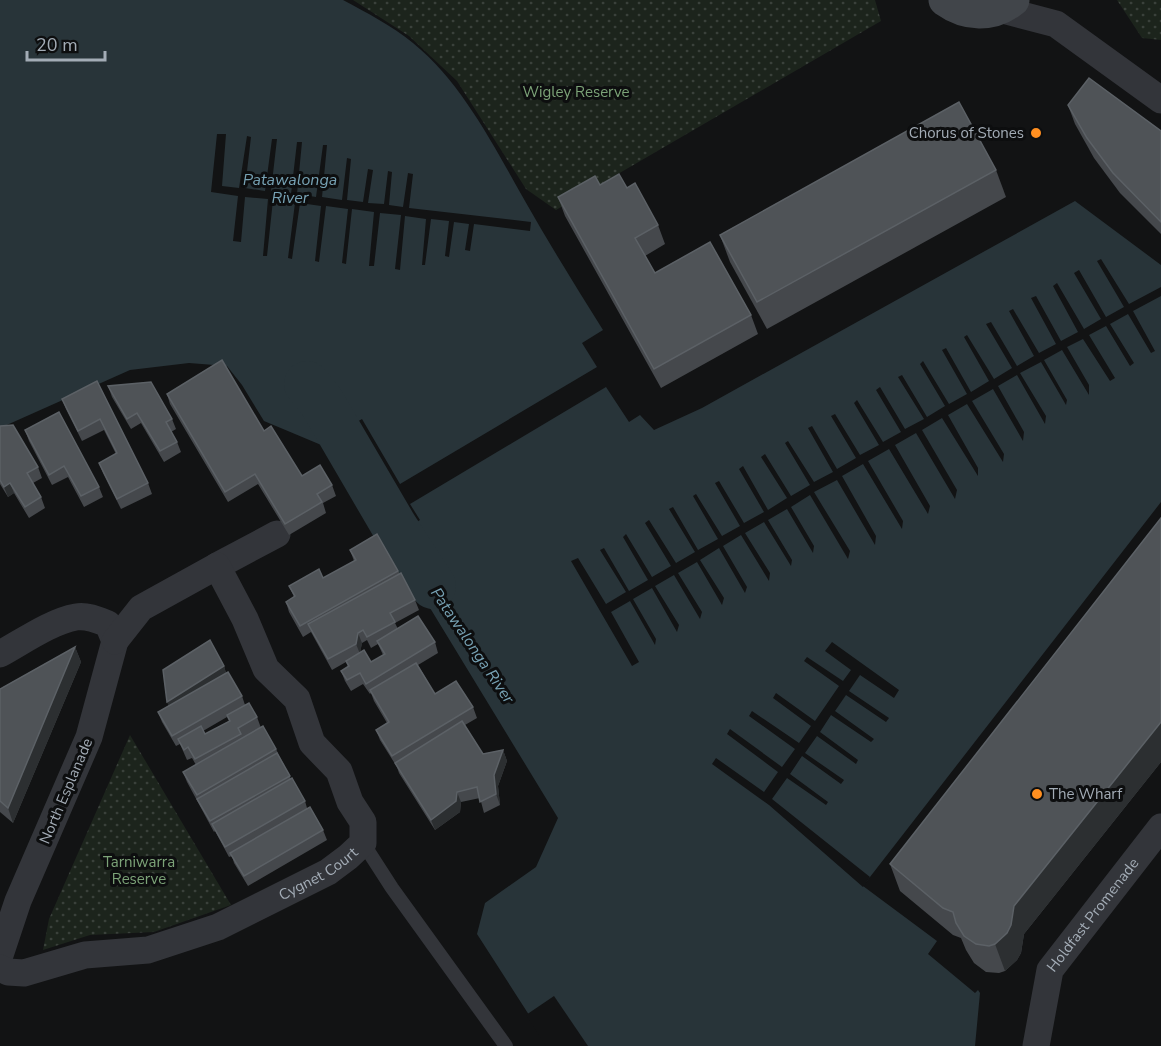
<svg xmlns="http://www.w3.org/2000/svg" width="1161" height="1046" font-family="'Nunito Sans',sans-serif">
  <defs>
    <pattern id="grass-dots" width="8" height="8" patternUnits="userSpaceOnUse" patternTransform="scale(1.5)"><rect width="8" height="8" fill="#1c241c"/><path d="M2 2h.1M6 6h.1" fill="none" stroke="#3a413b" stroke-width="1.8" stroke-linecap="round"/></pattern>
  </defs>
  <rect width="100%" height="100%" fill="#121314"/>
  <g fill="url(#grass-dots)">
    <polygon points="353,0 875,0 881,21 556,210 526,189 457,81 409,36"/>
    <polygon points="1117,0 1161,0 1161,40 1142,38"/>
    <polygon points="130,735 231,905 154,932 90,935 43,950 49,919"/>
  </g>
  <g fill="#283439">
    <path d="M0 0H343C367 13 391 25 413 43 463 84 493 145 525 201 550 245 576 287 603 330L582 343 597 367 400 484 362 419 348 427 351 433 326 447 264 421 242 385 227 366 189 363 130 370 0 428Z"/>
    <polygon points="1075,201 1161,265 1161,502 863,886 937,941 928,954 975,993 978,990 980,993 975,1046 549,1046 477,934 485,903 536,867 558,818 388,539 420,520 410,504 606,387 629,422 640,415 654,430 702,408"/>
    <polygon points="355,439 403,521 385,532 336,450"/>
  </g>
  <g fill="#121314">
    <polygon points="217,134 226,134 222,186 239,188 247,136 251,137 245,188 265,191 272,139 277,139 271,191 291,194 297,142 302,142 297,194 316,197 323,145 327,145 322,197 342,200 347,158 351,159 347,200 363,202 368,169 373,170 368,203 384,204 388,171 392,172 389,205 403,207 408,173 413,174 409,208 531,222 530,231 474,224 470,251 465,250 469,224 454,222 449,257 445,256 449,221 431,219 425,265 422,265 426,219 405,216 400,270 395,269 401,215 380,213 374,266 369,266 374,212 352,209 346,264 342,263 348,209 326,206 319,262 315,261 321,206 300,203 292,259 288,258 295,203 273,200 267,256 263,256 268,199 245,197 241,242 233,241 238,196 211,192"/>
    <polygon points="1101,259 1129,304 1161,287 1161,296 1133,311 1155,351 1151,353 1128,314 1110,324 1134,363 1130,366 1106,326 1089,335 1115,378 1110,381 1083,339 1067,347 1089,385 1089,395 1062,350 1044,360 1067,400 1066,405 1041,362 1020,373 1046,416 1045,424 1017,375 998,386 1024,432 1023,441 993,389 972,401 1004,454 1003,462 967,404 948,415 978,468 978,476 942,418 922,430 957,490 955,499 916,433 895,445 930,506 928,514 889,449 868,461 903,521 902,529 863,464 842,476 876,536 875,545 837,480 814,492 850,551 848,559 810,495 791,507 814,546 813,553 787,509 768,520 792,560 791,566 764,522 745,533 770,573 769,581 741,535 723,546 747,587 745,593 719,548 700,560 724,598 722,605 697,562 678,573 702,612 700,619 674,575 655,586 679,625 677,632 652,588 633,599 656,639 655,645 630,601 611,612 639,662 632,666 571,561 578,558 606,604 626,592 600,550 604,548 629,591 648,580 623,537 626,534 652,577 671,566 645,523 649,520 676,563 695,552 669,509 673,507 698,550 718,539 693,496 696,494 722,536 740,526 715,483 719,481 744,523 764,512 739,469 743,466 768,510 787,498 761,457 765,454 791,496 810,485 785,443 788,441 814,482 833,472 808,428 812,426 837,469 856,458 831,416 835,414 860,455 879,445 854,403 857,400 883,442 901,432 876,390 880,387 905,429 924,419 898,377 902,375 927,417 945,406 920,364 923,361 949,404 967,394 942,350 946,348 971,392 989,381 964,337 967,335 994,379 1012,368 986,324 991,322 1017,366 1034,356 1009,311 1013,309 1039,353 1056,344 1031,298 1036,296 1061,341 1078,332 1053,286 1057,283 1084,329 1101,319 1074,273 1079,270 1106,317 1124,307 1097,261"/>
    <polygon points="832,642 899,690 894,698 860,675 849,691 889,718 886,722 846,695 835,711 874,739 871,742 831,715 820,732 858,760 856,764 817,736 805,753 844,780 841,784 802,756 790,774 828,802 826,805 787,778 772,799 870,877 863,887 769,805 712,764 716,758 764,792 778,772 727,734 730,729 782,767 795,749 749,716 752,711 799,743 811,726 773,698 776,693 815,721 839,686 804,661 807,657 843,681 851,670 825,651"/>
    <polygon points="554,996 588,1046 546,1046 526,1015"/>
  </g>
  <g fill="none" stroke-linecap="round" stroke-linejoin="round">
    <polyline stroke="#283439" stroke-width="46" points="307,384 321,401 394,526 433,586"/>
    <polyline stroke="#33353a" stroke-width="14" points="363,843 392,888 506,1046"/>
    <g stroke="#33353a" stroke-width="27">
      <polyline points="999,9 1056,24 1161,100"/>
      <polyline points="217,566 277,534"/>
      <path d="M0 654C22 642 52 621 76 617 87 615 98 620 108 624L115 641 89 737 18 901 0 955"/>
      <path id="s1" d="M0 968 8 972 24 973 85 955 148 950 218 927 328 872 348 857 363 843V822L350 802 339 771 312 743 297 699 266 669 245 619 217 566 141 608 115 641"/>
      <path id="s2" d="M1036 1046 1050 970 1161 827"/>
    </g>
    <path stroke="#41454a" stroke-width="33" d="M945 0C966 15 992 17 1013 0"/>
  </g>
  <g fill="#45484c" fill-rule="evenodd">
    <polygon points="1068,105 1161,131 1161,234 1120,193 1094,158 1075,124"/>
    <polygon points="996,170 1006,197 767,329 730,262 720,235"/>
    <polygon points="627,188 658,225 665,244 645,256 655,273 751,315 758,334 661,388 565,216 558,197"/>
    <polygon points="97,381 148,483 152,494 121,509 103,473 99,463 116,454 104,430 82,441 66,409 62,399"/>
    <polygon points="108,386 172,419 176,429 171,432 177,442 181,452 164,462 141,423 131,429 112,397"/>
    <polygon points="167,394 264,431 302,476 332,485 336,496 323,503 326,513 289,535 258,484 228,502 170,404"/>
    <polygon points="0,426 38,467 42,478 33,483 41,497 45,508 29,518 14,493 8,497 0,484"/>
    <polygon points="25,430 99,487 103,497 84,507 68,477 52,485 29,441"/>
    <polygon points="1161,518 1161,762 1024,934 1021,953 1017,960 1005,971 999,973 986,972 974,963 966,950 961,938 953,935 900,891 890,864"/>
    <path d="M350 550 398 571 415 600 419 610 395 623 398 629 435 642 438 653 418 665 435 694 473 707 477 718 465 725 483 754 503 750 507 761 498 786 500 805 484 813 480 798 461 802 460 812 435 830 399 773 397 767 380 740 376 730 387 723 374 701 371 693 370 694 363 684 351 691 345 681 341 671 348 667 346 662 332 670 311 632 303 637 289 612 286 602 294 597 289 586 323 578 354 561ZM367 640 371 648 378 644 383 655 371 662 360 652 362 643Z"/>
    <polygon points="75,647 81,662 13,823 0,812 0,689"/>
    <path d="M224 666 226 673 242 696 245 705 257 717 261 728 276 749 291 779 305 801 307 808 323 830 327 840 248 886 234 863 232 856 229 857 215 831 214 832 187 782 183 772 196 765 192 758 187 760 180 744 176 746 162 722 158 712 168 706ZM227 717 229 721 205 734 203 731Z"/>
  </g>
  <g fill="#2c2f31">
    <polygon points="10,483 14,493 8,497 4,487"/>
    <polygon points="358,633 362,643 360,654 356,644"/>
    <polygon points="75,647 81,662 13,823 8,808"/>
    <polygon points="224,666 227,677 171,712 167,702"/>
    <polygon points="1161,722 1161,762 1024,934 1021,953 1017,960 1005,971 995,944 1014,906"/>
    <polygon points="503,750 507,761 498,786 500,805 496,794 494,775"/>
    <polygon points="457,792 461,802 460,812 435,830 431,820"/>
  </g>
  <g fill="#4f5357" stroke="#5c6166" stroke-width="1.5">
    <polygon points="1089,78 1161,131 1161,222 1113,173 1087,138 1068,105"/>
    <polygon points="959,102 996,170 757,302 720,235"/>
    <polygon points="619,174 627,188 635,183 658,225 635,238 655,273 710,242 751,315 654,369 558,197 595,176 600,185"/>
    <polygon points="222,360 264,431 271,426 302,476 320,465 332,485 317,494 322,502 285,524 255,474 225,492 167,394"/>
    <polygon points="97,381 148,483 117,499 99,463 117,453 100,419 78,431 62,399"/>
    <polygon points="151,382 172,419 166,422 177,442 160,451 137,413 127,419 108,386"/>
    <polygon points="59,412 99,487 81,496 64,466 49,475 25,430"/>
    <polygon points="13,425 38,467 27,473 41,497 25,507 10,483 4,487 0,480 0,426"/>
    <polygon points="1161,518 1161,722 1014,906 1011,925 1007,933 995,944 989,946 976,944 964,936 956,923 953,912 943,908 890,864"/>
    <polygon points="377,534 398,571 300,626 286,602 295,596 289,586 319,569 323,578 356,560 350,550"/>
    <polygon points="401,573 415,600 390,613 395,622 367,637 363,630 358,633 356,644 328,659 308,624"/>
    <polygon points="418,616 435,642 366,684 360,673 347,680 341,671 349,666 346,661 364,650 371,662 385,654 377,641"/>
    <polygon points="210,640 224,666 167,702 163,670"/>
    <polygon points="75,647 8,808 0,801 0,689"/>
    <polygon points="416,663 435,694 456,681 473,707 392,756 376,730 389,722 370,690"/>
    <polygon points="228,672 242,696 172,736 158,712"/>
    <polygon points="249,703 257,717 238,728 241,734 195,759 188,747 184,750 178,739 201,726 205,734 230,721 227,715"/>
    <polygon points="462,721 483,754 503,750 494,775 496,794 480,802 477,787 457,792 456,801 431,820 395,763"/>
    <polygon points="263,726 276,749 197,795 183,772"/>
    <polygon points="277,753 290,776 210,821 197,799"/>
    <polygon points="292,778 305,801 225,847 212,824"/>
    <polygon points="310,807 323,830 244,876 230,853"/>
  </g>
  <g fill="#ff8f20" stroke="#0d0e0f" stroke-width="2">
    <circle cx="1036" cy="133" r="6"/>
    <circle cx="1037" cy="794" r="6"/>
  </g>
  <g text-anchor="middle" stroke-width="6" stroke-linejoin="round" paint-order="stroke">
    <g font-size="15" fill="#7ca378" stroke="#0d0e0f">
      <text x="576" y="97">Wigley Reserve</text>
      <text x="139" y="867">Tarniwarra<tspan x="139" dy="17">Reserve</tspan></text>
    </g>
    <g font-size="15" fill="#a3acb6" stroke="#0d0e0f" text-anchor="end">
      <text x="1024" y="138">Chorus of Stones</text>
      <text x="1049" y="799" text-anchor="start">The Wharf</text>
    </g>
    <g font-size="15" fill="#a3acb6" stroke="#0d0e0f">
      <text transform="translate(66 791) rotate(-67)" y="5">North Esplanade</text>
      <text dy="5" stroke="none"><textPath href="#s1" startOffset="339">Cygnet Court</textPath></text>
      <text dy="5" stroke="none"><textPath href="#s2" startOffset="147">Holdfast Promenade</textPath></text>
    </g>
    <g font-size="16" font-style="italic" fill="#77a2b4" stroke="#0d0e0f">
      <text x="290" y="185">Patawalonga<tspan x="290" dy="18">River</tspan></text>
      <text transform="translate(473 645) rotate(56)" y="6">Patawalonga River</text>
    </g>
  </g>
  <path d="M27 51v9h78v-9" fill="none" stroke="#a3acb6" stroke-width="3"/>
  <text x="36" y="51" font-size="18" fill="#a3acb6" stroke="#0d0e0f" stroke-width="4.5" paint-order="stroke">20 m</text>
</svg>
